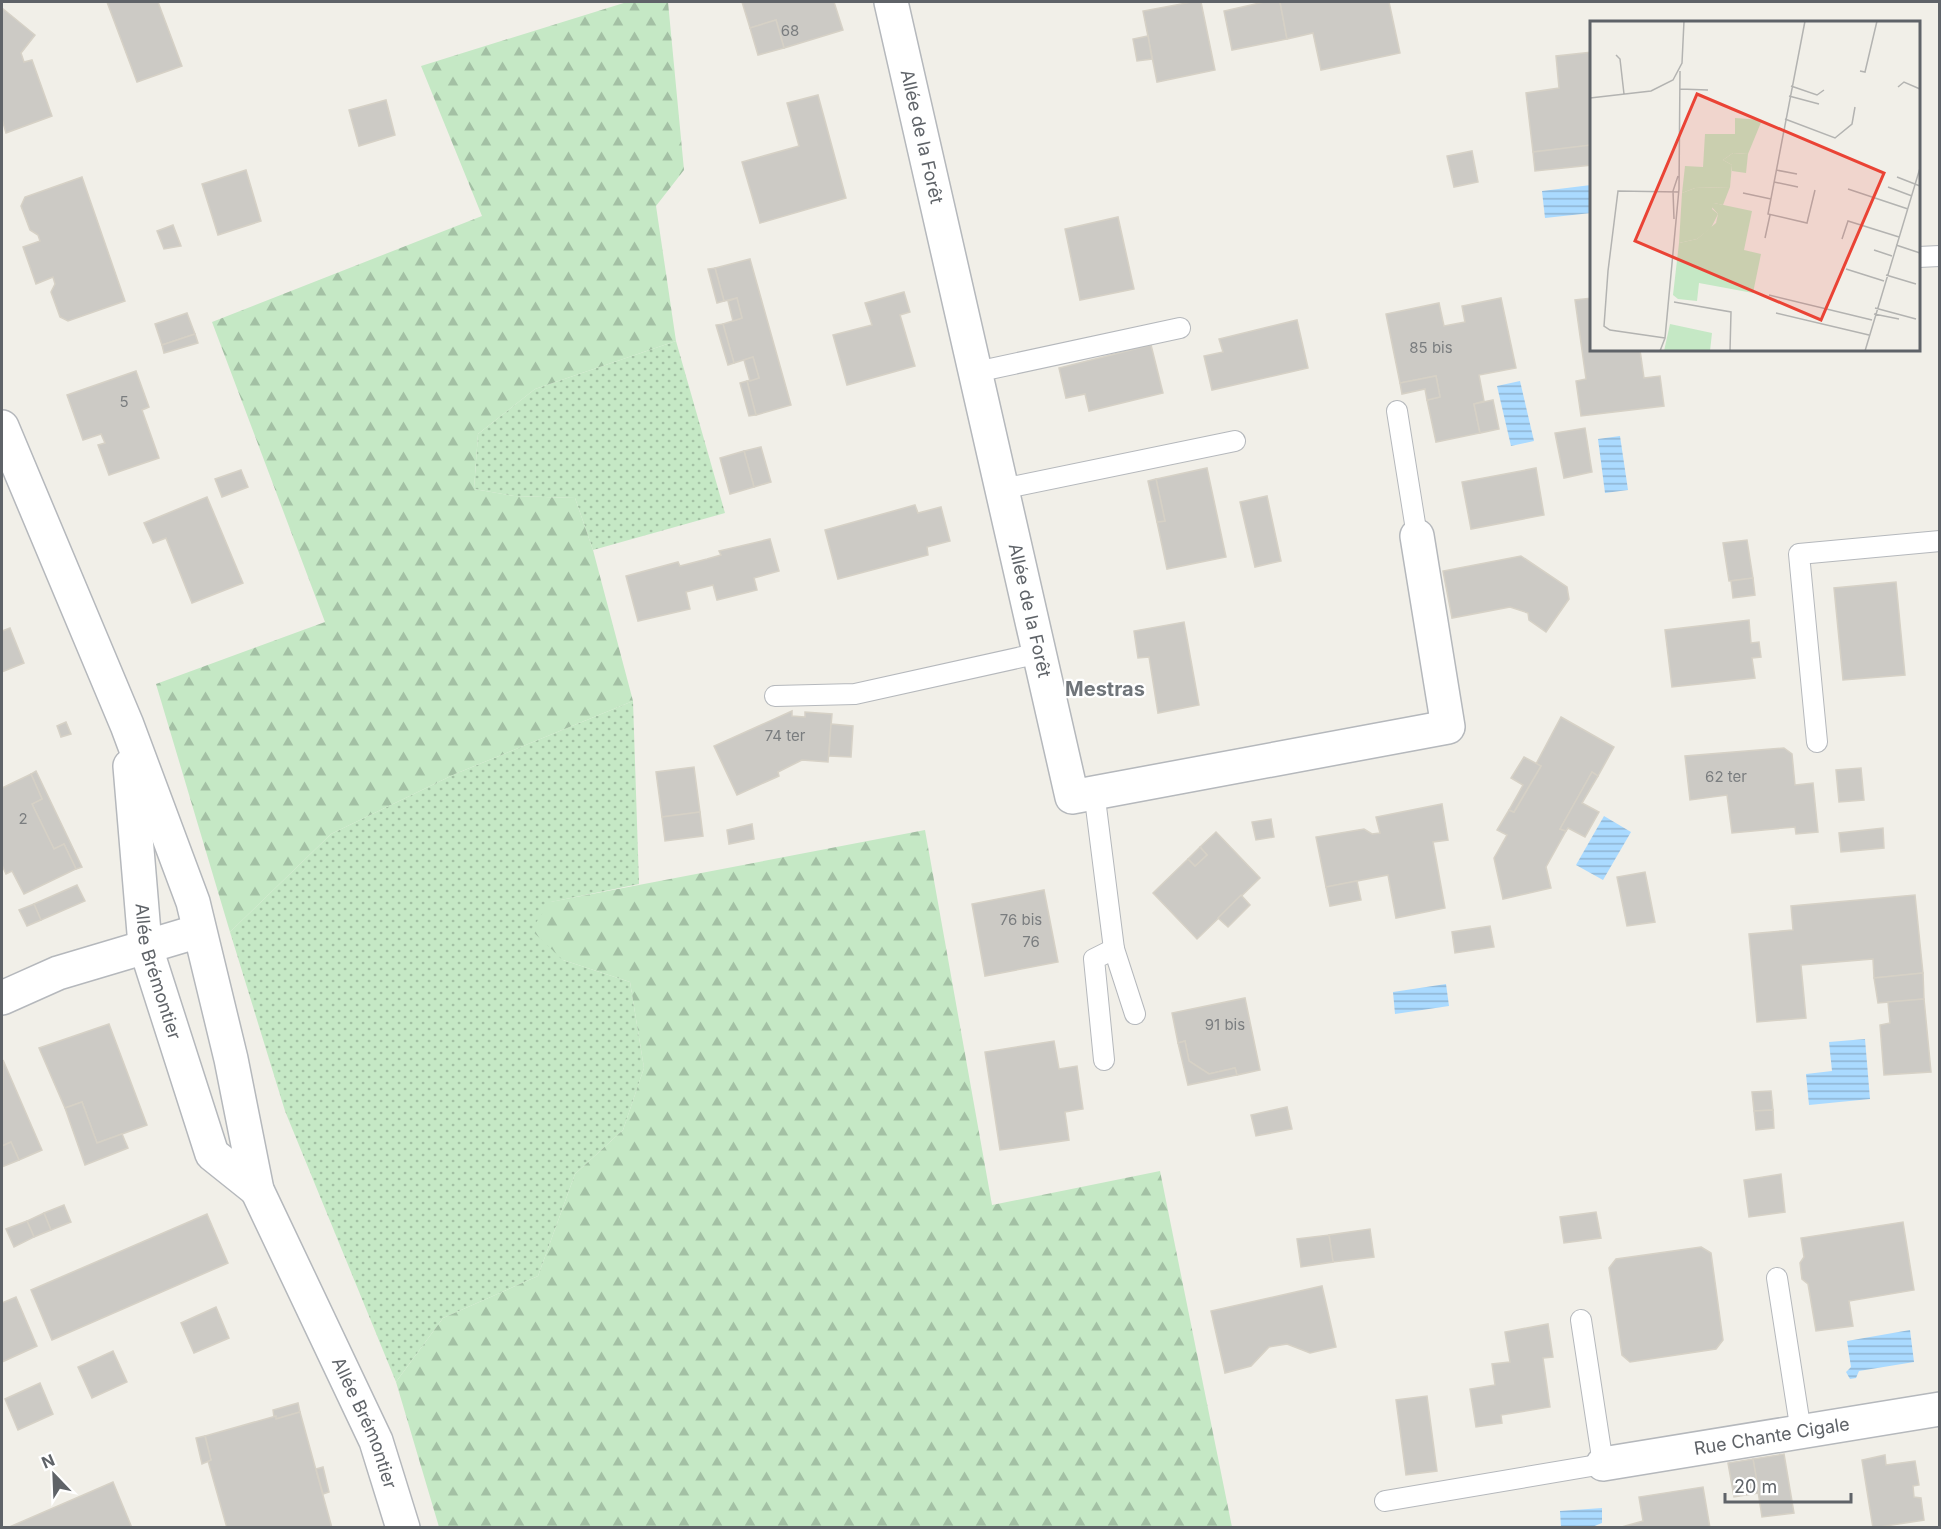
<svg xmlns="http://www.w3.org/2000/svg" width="1941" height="1529" font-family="Inter,sans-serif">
  <defs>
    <pattern id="grass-dots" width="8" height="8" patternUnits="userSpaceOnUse" patternTransform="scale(1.5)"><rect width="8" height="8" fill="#c5e8c5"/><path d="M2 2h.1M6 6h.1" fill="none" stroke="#a3c0a4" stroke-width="1.8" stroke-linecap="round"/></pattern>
    <pattern id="forest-firs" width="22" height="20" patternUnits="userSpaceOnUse" patternTransform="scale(1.5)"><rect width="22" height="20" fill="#c5e8c5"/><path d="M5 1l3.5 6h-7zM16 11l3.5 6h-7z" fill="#a3c0a4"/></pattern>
    <pattern id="water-rules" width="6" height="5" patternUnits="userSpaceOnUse" patternTransform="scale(1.5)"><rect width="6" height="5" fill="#aadaff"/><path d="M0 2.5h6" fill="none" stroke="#8eb4d2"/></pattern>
  </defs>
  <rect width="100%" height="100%" fill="#f1efe8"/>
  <g fill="url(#grass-dots)">
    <polygon points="676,341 725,513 593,550 575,498 514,496 474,489 478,434 535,389"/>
    <polygon points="633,701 639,884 551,902 563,960 630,982 644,1068 623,1130 575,1174 538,1276 443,1318 396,1382 285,1111 230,932 331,834 455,774"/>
  </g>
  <g fill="url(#forest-firs)">
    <polygon points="627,2 668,2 684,170 656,206 676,341 535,389 478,434 474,489 514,496 575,498 593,550 633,701 455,774 331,834 230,932 156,684 325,622 212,322 482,216 421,66"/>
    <polygon points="925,830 992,1205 1160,1171 1232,1527 439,1527 396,1382 443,1318 538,1276 575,1174 623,1130 644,1068 630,982 563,960 531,930 550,902"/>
  </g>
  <g fill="url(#water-rules)">
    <polygon points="1591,185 1591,213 1545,218 1542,191"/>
    <polygon points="1520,381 1534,441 1511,446 1497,386"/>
    <polygon points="1620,436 1628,490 1605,493 1598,439"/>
    <polygon points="1604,816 1631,832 1603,880 1576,865"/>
    <polygon points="1446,984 1449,1006 1395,1014 1393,992"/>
    <polygon points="1865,1039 1870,1099 1809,1105 1806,1074 1832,1071 1829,1042"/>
    <polygon points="1910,1330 1914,1362 1859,1371 1856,1378 1850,1379 1846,1372 1851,1367 1847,1341"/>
    <polygon points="1602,1508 1602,1523 1592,1527 1561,1527 1560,1511"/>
  </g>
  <g fill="#cccac5" stroke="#d6d1c6" stroke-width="1.5">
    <polygon points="107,2 158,2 182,66 137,82"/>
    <polygon points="742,2 834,2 843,30 784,48 776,20 750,28"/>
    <polygon points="1192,2 1201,2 1215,70 1157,82 1143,11"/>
    <polygon points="1264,2 1280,2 1287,39 1232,50 1224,11"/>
    <polygon points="1280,2 1389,2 1400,53 1321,70 1313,33 1287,39"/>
    <polygon points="2,8 35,35 21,53 24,62 32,60 52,116 6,133 2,119"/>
    <polygon points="776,20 784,48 758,55 750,28"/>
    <polygon points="1148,36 1152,59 1137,61 1133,39"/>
    <polygon points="1592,52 1592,145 1533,152 1526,93 1559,88 1556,56"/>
    <polygon points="818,95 846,198 760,223 742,162 799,146 787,103"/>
    <polygon points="386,100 395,135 359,146 349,110"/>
    <polygon points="1591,145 1592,165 1535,171 1533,152"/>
    <polygon points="1472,151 1478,182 1454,187 1447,156"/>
    <polygon points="246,170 261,221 218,235 202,184"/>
    <polygon points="82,177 125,301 68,321 60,317 51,292 55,284 53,277 36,284 23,247 40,241 38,235 30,230 21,206 25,197"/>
    <polygon points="1118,217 1134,289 1080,300 1065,229"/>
    <polygon points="173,225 181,246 164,249 157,231"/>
    <polygon points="750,259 791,405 756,415 747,381 759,378 753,357 734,363 723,324 742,318 737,298 724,301 715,268"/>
    <polygon points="715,268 724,301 717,303 708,269"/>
    <polygon points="904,292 910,312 900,315 915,366 847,385 833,335 872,325 865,303"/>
    <polygon points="737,298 742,318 733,321 728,301"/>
    <polygon points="1501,298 1516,368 1479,375 1484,401 1474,404 1480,433 1436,442 1427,400 1440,397 1436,376 1400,383 1386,314 1439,303 1444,326 1465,322 1462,306"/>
    <polygon points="1592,298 1592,350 1640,350 1644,378 1660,376 1664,406 1581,416 1576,381 1586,379 1575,300"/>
    <polygon points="187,313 195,334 162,345 155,324"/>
    <polygon points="1297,320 1308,368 1212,390 1204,356 1223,352 1219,339"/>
    <polygon points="723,324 734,363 728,365 716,325"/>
    <polygon points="195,334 198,343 164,353 162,345"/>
    <polygon points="1151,345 1163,393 1089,411 1085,394 1066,398 1059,368"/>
    <polygon points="753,357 759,378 750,381 744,360"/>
    <polygon points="136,371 149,407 142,410 159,458 109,475 98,445 105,443 101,434 83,440 67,395"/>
    <polygon points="1436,376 1440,397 1427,400 1425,389 1402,394 1400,383"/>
    <polygon points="747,381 756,415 749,416 740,383"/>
    <polygon points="1493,400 1499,429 1480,433 1474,404"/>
    <polygon points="1585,428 1592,472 1564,478 1555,433"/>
    <polygon points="761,447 771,482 754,487 744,451"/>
    <polygon points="744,451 754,487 730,494 720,458"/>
    <polygon points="1207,468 1226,557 1167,569 1157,522 1165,521 1156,479"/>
    <polygon points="1536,468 1544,515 1471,529 1462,482"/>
    <polygon points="241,470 248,487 222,497 215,479"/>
    <polygon points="1156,479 1165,521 1157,522 1148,481"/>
    <polygon points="1267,496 1281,561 1255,567 1240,502"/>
    <polygon points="207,497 243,583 192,603 166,538 153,543 144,523"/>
    <polygon points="915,505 918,513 941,507 950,541 927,547 928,555 838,579 825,530"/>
    <polygon points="770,539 779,571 754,578 757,590 717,600 713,585 686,592 690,609 638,621 626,576 678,562 680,566 707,559 721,555 719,551"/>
    <polygon points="1747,540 1753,578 1729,581 1723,543"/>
    <polygon points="1521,556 1567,587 1569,599 1546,632 1529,620 1528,613 1510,607 1452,618 1443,571"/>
    <polygon points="1753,578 1755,595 1733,598 1731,581"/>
    <polygon points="1896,582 1905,675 1843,680 1834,588"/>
    <polygon points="1749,620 1751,643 1759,642 1761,657 1752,658 1755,678 1672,687 1665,630"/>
    <polygon points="1184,622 1199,705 1158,713 1149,657 1138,658 1134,631"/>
    <polygon points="10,628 24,663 2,672 2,631"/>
    <polygon points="792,711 792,716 805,717 805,712 832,714 828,762 802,760 778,772 779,776 737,795 714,746"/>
    <polygon points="1561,717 1614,747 1598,776 1592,772 1560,829 1566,831 1546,867 1551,888 1503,899 1494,858 1507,835 1497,830 1509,810 1514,812 1541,766 1536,764"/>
    <polygon points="66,722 71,734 61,737 57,726"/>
    <polygon points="831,724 853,726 851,757 829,756"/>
    <polygon points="1784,748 1792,754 1795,785 1813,783 1818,832 1796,834 1795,827 1732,833 1727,795 1690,800 1685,756"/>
    <polygon points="1524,757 1541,766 1514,812 1509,810 1523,785 1511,778"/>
    <polygon points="694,767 700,812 662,817 656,772"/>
    <polygon points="1861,768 1864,800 1839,802 1836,770"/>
    <polygon points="36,771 82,867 76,869 64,844 54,849 32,804 42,799 31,774"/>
    <polygon points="1592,772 1598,776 1582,803 1599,812 1585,837 1568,828 1566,831 1560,829"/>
    <polygon points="31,774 42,799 32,804 54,849 64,844 76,869 24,894 12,871 6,874 2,865 2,788"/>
    <polygon points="1442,804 1448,840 1433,842 1445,908 1396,918 1388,875 1326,887 1316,837 1364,829 1372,834 1380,833 1376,817"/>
    <polygon points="700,812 703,836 665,841 662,817"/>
    <polygon points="1271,819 1274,837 1256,840 1252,822"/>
    <polygon points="752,824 754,839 729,844 727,830"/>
    <polygon points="1883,828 1884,848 1841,852 1839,833"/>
    <polygon points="1216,832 1260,878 1197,939 1153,893 1188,859 1195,866 1207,855 1200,847"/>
    <polygon points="1200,847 1207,855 1195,866 1188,859"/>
    <polygon points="1645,872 1655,922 1627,926 1617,877"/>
    <polygon points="1357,881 1361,900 1330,906 1326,887"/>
    <polygon points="77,885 85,901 41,920 34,904"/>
    <polygon points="1044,890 1058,962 985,976 972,904"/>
    <polygon points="1241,895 1250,905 1228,927 1218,918"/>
    <polygon points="1915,895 1923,973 1874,978 1873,959 1801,965 1806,1018 1757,1022 1749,934 1793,930 1791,906"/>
    <polygon points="34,904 41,920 27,926 19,910"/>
    <polygon points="1490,926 1494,947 1455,953 1452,932"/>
    <polygon points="1923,973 1924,999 1878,1003 1874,978"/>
    <polygon points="1245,998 1260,1070 1237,1075 1235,1068 1209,1074 1189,1061 1185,1041 1178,1043 1172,1013"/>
    <polygon points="1924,999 1931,1072 1884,1075 1880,1025 1890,1023 1888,1002"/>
    <polygon points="109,1024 147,1125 97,1143 82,1102 65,1108 39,1048"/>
    <polygon points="1054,1041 1059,1069 1077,1066 1083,1109 1065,1112 1069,1140 1000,1150 985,1052"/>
    <polygon points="1185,1041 1189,1061 1209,1074 1235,1068 1237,1075 1188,1085 1178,1043"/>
    <polygon points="3,1060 42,1150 19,1160 11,1142 2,1146"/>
    <polygon points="1771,1091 1773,1110 1754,1111 1752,1092"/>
    <polygon points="82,1102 97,1143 122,1134 128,1148 85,1165 65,1108"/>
    <polygon points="1287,1107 1292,1129 1256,1136 1251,1115"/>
    <polygon points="1773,1110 1774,1128 1756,1130 1754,1111"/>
    <polygon points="11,1142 19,1160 2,1167 2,1146"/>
    <polygon points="1781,1174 1785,1212 1749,1217 1744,1180"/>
    <polygon points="64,1205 71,1222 51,1230 44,1213"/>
    <polygon points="1596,1212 1601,1238 1564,1243 1560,1217"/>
    <polygon points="44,1213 51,1230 34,1237 27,1221"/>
    <polygon points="207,1214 228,1263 52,1340 31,1290"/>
    <polygon points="27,1221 34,1237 14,1247 6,1229"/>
    <polygon points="1903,1222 1914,1290 1849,1301 1853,1326 1816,1331 1808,1284 1802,1279 1800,1263 1804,1257 1801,1238"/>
    <polygon points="1370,1229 1374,1257 1333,1262 1329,1235"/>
    <polygon points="1329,1235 1333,1262 1301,1267 1297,1239"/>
    <polygon points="1701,1247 1711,1253 1723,1340 1716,1349 1630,1362 1622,1355 1609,1268 1616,1259"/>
    <polygon points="1322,1286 1336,1347 1310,1353 1287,1344 1269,1347 1251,1366 1225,1373 1211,1311"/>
    <polygon points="16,1297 37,1346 2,1362 2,1303"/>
    <polygon points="216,1307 229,1338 194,1353 181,1323"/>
    <polygon points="1548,1324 1553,1357 1543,1358 1550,1407 1501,1415 1502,1423 1476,1427 1470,1389 1495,1385 1492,1364 1510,1362 1505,1332"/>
    <polygon points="113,1351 127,1382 92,1398 78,1367"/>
    <polygon points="40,1383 53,1414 18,1430 5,1399"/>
    <polygon points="1427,1396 1437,1471 1406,1475 1396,1400"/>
    <polygon points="298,1403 300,1412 276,1419 274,1417 273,1410"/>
    <polygon points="300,1412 332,1528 227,1528 208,1461 211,1460 205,1436 276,1416 276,1419"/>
    <polygon points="205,1436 211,1460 202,1464 196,1438"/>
    <polygon points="1784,1454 1794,1513 1762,1517 1753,1459"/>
    <polygon points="1885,1455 1886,1465 1915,1461 1919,1485 1913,1486 1914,1497 1921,1498 1924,1520 1873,1528 1862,1460"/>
    <polygon points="1753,1459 1759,1493 1734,1497 1728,1463"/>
    <polygon points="323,1467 329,1492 323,1494 316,1469"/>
    <polygon points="113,1482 132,1528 7,1528"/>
    <polygon points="1703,1487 1710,1528 1618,1528 1643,1521 1639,1497"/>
  </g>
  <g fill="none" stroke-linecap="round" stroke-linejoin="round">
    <g stroke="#b5b8bc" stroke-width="22">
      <g id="service">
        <polyline points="1918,257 1940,256"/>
        <polyline points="976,372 1180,328"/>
        <polyline points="1397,411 1417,536"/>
        <polyline points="1002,489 1235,441"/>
        <polyline points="775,696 855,694 1040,653"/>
        <polyline points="1817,742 1799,554 1940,541"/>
        <polyline points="1094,791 1114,949 1135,1014"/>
        <polyline points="1104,1060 1094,959 1114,949"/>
        <polyline points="1777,1278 1801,1432"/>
        <polyline points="1385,1501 1603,1464 1581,1320"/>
      </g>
    </g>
    <g stroke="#b5b8bc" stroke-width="36">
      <g id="minor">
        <path id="s1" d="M891 2 1072 797 1448 727 1417 536"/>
        <path id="s2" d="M2 427 127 725 193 902 231 1059 257 1190 376 1441 403 1528"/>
        <path id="s3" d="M130 766 145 945 212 1154 257 1190"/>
        <polyline points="2,998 58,973 199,931"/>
        <path id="s4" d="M1603 1464 1940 1409"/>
      </g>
    </g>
    <use href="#service" stroke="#fff" stroke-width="20"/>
    <use href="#minor" stroke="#fff" stroke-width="33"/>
  </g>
  <g text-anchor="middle" stroke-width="4.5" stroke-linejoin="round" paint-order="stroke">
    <g font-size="15" fill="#7a7d7f">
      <text x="790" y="36">68</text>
      <text x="1431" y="353">85 bis</text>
      <text x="124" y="407">5</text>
      <text x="785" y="741">74 ter</text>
      <text x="1726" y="782">62 ter</text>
      <text x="23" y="824">2</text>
      <text x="1021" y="925">76 bis</text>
      <text x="1031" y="947">76</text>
      <text x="1225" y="1030">91 bis</text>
    </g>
    <g font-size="18" fill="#5f6368" stroke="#fff">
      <text dy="6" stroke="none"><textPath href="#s1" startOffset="138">Allée de la Forêt</textPath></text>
      <text dy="6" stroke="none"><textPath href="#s1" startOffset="624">Allée de la Forêt</textPath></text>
      <text dy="6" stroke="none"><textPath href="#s3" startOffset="208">Allée Brémontier</textPath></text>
      <text dy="6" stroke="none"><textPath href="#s2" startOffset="1064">Allée Brémontier</textPath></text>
      <text dy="6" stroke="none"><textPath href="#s4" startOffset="171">Rue Chante Cigale</textPath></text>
    </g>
    <g font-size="20" font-weight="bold" fill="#70757a" stroke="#fff">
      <text x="1105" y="696">Mestras</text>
    </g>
  </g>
  <g transform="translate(1590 21)">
    <rect width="330" height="330" fill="#f1efe8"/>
    <path d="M143 132 158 133 156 152 142 150V144L133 139ZM140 166 133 184 124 182 122 188 128 193 121 207 107 218 89 222 92 172 105 167ZM80 303 122 312 120 330H74Z" fill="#c5e8c5"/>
    <path d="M145 97 172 99 158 133 143 132 133 139 142 144 140 166 105 167 92 172 95 145 113 146 115 113H145ZM124 182 162 190 154 229 171 233 163 272 109 262 107 280 88 278 83 274 89 222 107 218 126 202 128 193 120 184Z" fill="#c5e8c5"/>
    <path fill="none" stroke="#b3b3b1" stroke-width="1.5" d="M215 0 178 193 217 202 225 169M26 34 30 38 34 73M270 50 275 51 287 0M201 65 227 74 234 69M308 66 314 61 330 68M90 68 118 69M199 75 229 83M0 77 61 70 83 59 92 42 94 0M195 98 245 117 262 103 265 86M186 149 207 153M307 156 330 165M184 161 208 166M298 166 322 175M258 168 318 188M153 172 181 178M84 198 83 170 88 155M175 217 180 194M252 218 258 200 309 216M306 224 330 232M284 229 302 235M256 248 294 260M296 254 326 263M179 274 282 299M84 281 141 291 140 330M285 287 326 298M186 292 279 314M284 293 309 298M75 317 20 309 14 305 18 250 28 170 89 171M70 330 75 317 89 168 90 50M275 330 330 147"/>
    <path fill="#ea4335" fill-opacity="0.15" stroke="#ea4335" stroke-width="3" d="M107 73 294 152 231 299 45 220Z"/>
    <rect width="330" height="330" fill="none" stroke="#5f6368" stroke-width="3"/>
  </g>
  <rect width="1941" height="1529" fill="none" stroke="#5f6368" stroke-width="6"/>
  <g transform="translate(54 1475) rotate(337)" stroke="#ffffff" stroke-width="4.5" paint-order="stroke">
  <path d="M0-4.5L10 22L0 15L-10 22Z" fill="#5f6368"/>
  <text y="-9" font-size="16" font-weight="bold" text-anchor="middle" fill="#5f6368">N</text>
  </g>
  <path d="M1725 1493v9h126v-9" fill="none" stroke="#5f6368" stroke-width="3"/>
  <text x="1734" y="1493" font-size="18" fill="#5f6368" stroke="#ffffff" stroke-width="4.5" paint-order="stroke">20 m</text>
</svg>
